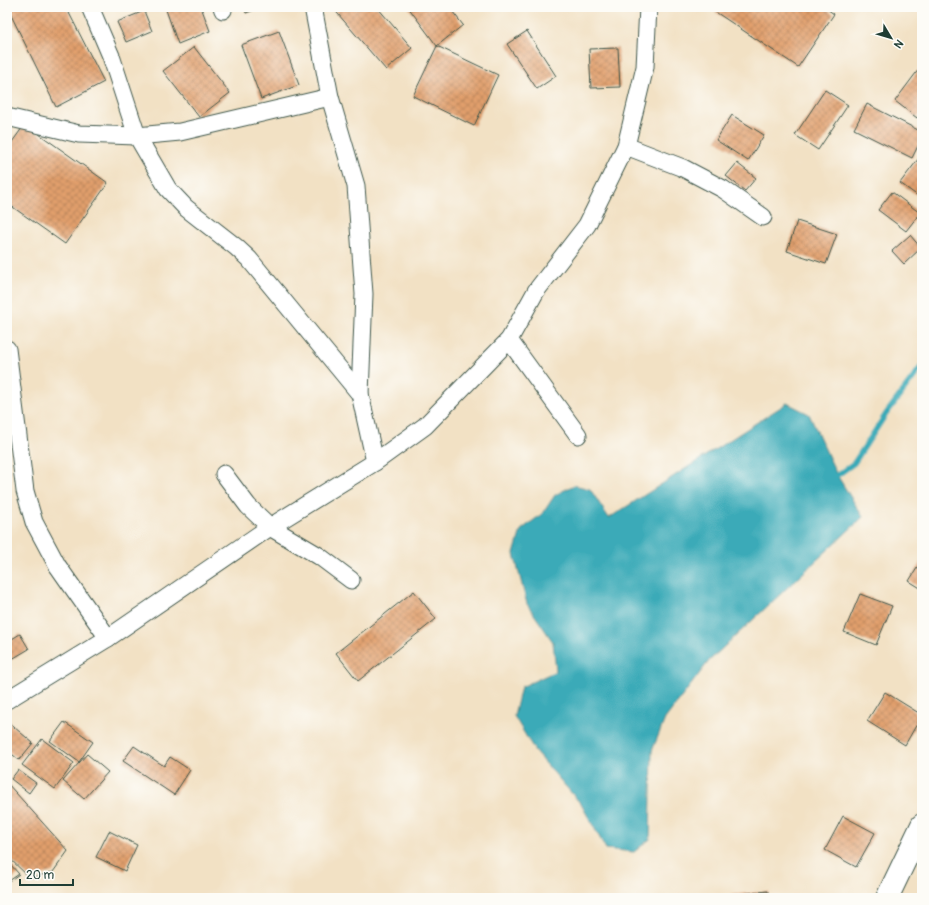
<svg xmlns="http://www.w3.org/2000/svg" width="929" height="905" font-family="Pangolin,sans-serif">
  <defs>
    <pattern id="building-cross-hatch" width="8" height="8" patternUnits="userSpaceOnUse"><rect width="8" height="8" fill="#e19f6c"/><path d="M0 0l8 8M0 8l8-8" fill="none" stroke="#b6835a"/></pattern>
  </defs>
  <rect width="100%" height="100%" fill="#fdfcf7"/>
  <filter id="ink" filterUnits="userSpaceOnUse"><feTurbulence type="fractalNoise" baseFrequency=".025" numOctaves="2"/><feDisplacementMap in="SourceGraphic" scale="8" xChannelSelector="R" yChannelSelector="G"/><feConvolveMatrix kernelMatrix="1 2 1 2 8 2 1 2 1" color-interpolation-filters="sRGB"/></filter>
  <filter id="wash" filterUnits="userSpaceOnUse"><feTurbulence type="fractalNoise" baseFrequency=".012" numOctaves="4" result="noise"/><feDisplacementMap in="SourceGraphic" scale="16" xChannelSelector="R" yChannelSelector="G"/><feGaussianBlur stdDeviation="0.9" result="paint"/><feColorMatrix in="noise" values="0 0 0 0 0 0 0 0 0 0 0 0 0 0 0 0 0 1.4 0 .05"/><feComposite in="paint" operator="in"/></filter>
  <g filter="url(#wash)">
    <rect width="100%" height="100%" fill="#f2e1c4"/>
    <polygon fill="#3aaab8" stroke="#2c7476" points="787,403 809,414 837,475 863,517 709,661 665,719 652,751 650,839 634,852 606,849 581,804 535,751 514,716 521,687 556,671 553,642 527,604 514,554 521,530 543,513 555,495 574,485 590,489 609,518"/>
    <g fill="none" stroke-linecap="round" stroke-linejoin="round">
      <polyline stroke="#3aaab8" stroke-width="5.5" points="832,479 854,463 886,414 922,366"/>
    </g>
    <g id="blocks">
      <g fill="url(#building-cross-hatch)">
        <polygon points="7,7 66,7 104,82 56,107"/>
        <polygon points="165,7 201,7 210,31 178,44"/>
        <polygon points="244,7 263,7 246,13"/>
        <polygon points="332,7 377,7 412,48 386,70"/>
        <polygon points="408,7 449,7 463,25 437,46"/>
        <polygon points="717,7 824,7 834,14 798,67 714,11"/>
        <polygon points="144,11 152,31 126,42 117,22"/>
        <polygon points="279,31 299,85 261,99 241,45"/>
        <polygon points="527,31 556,76 537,89 507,44"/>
        <polygon points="437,46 498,75 474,126 413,96"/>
        <polygon points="194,47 230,93 199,117 163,71"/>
        <polygon points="618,48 620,87 591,88 589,49"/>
        <polygon points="922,65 922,112 917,118 895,101"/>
        <polygon points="825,90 848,105 818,150 795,135"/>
        <polygon points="867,104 922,132 922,138 912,158 854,129"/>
        <polygon points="732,115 764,135 748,161 716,140"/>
        <polygon points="25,124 108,183 65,244 7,203 7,149"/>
        <polygon points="919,158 922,160 922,199 900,183"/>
        <polygon points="737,163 756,178 745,191 726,176"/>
        <polygon points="892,192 920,213 906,231 878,210"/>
        <polygon points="797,221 837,234 826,264 787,251"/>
        <polygon points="910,235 921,248 904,264 892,251"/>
        <polygon points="922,560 922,589 909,581"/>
        <polygon points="414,591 436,619 358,681 336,653"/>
        <polygon points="860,594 892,606 876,645 844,632"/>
        <polygon points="20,634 29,649 7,662 7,642"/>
        <polygon points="885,692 922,715 905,745 867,721"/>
        <polygon points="8,722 33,743 19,760 7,750"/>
        <polygon points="64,722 93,742 79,762 50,741"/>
        <polygon points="42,739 74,763 55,789 22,765"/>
        <polygon points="134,746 164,766 170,757 190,770 174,795 123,761"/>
        <polygon points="87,754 108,772 84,799 63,781"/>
        <polygon points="18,770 36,783 29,793 11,779"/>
        <polygon points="7,783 68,851 53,872 30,878 7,856"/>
        <polygon points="843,816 875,833 856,867 825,850"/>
        <polygon points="109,831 137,845 125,871 96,857"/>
        <polygon points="9,863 19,874 9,881 7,865"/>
        <polygon points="768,891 768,898 729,898 729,895"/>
      </g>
    </g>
  </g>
  <g filter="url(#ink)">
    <use href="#blocks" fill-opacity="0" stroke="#3f564a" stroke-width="1"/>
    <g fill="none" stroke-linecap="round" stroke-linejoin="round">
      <g stroke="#3f564a" stroke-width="19">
        <g id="street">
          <polyline points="90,7 111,56 137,136 168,189 186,208 236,247 249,259 360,394"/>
          <polyline points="222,7 223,10"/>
          <polyline points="313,7 330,97 356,186 364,294 360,394 375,462"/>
          <polyline points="7,117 79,134 137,136 180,132 330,97"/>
          <polyline points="626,146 683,168 723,189 763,217"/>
          <polyline points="509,340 578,435"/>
          <polyline points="7,349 25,491 34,522 57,565 108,638"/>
          <polyline points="224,474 248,506 270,527 319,556 351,580"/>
          <polyline points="7,700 108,638 270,527 375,462 425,426 509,340 536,291 587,225 626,146 645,67 648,7"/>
        </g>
      </g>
      <g stroke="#3f564a" stroke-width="24">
        <polyline id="secondary" points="887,898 922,825"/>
      </g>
      <use href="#street" stroke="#fff" stroke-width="17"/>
      <use href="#secondary" stroke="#fff" stroke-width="22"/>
    </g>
  </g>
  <rect width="929" height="905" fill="none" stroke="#fdfcf7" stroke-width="24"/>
  <g transform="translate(891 38) rotate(128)" stroke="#fdfcf7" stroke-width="3" paint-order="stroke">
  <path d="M0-3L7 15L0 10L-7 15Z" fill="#1f3d34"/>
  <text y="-6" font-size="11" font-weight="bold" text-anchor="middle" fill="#1f3d34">N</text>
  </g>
  <path d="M20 879v6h53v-6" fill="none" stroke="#1f3d34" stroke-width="2"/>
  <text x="26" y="879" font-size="12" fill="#1f3d34" stroke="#fdfcf7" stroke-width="3" paint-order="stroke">20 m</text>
</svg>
